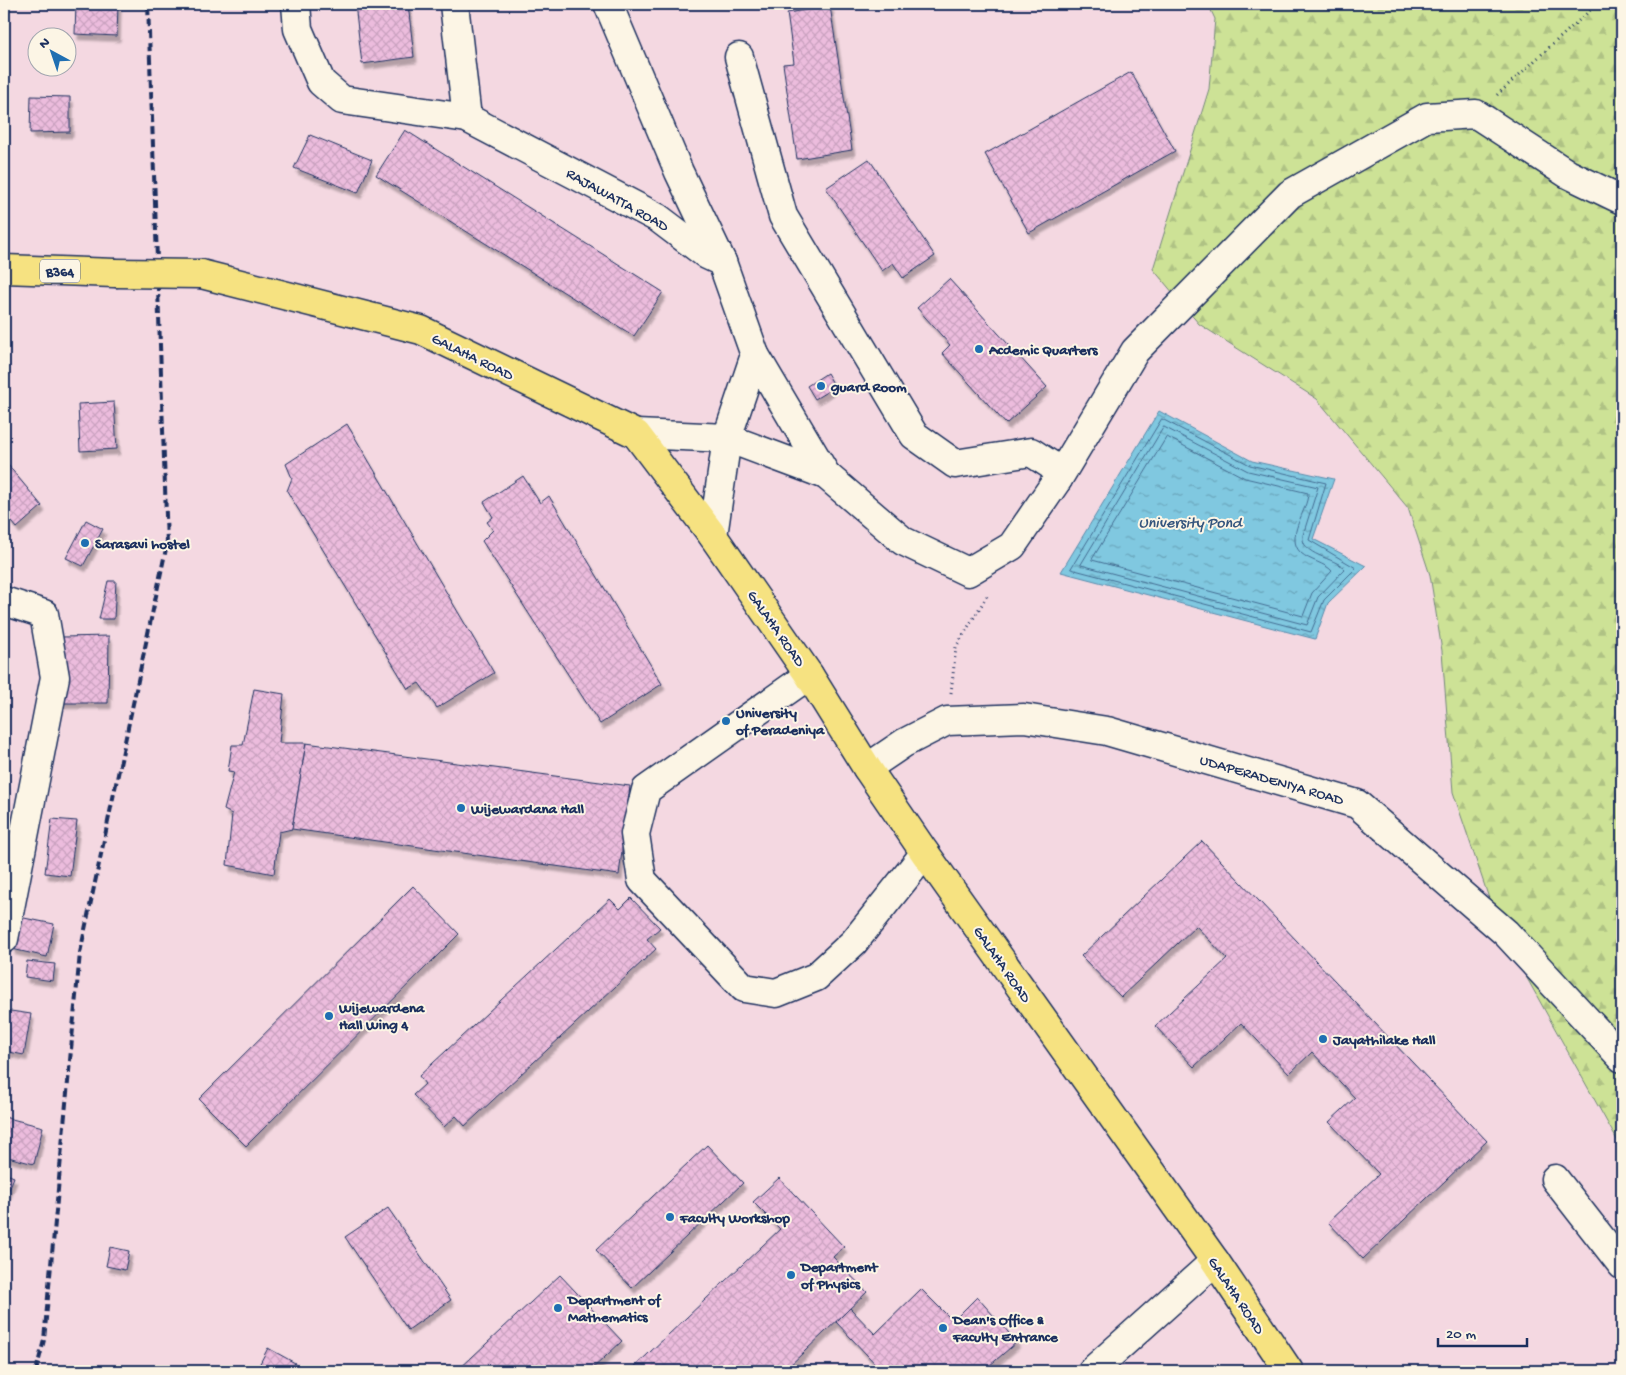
<svg xmlns="http://www.w3.org/2000/svg" width="1626" height="1375" font-family="'Gochi Hand',sans-serif">
  <defs>
    <pattern id="forest-firs" width="22" height="20" patternUnits="userSpaceOnUse" patternTransform="scale(1.25)"><rect width="22" height="20" fill="#cde296"/><path d="M5 1l3.5 6h-7zM16 11l3.5 6h-7z" fill="#afc284"/></pattern>
    <pattern id="water-ripples" width="26" height="14" patternUnits="userSpaceOnUse" patternTransform="scale(1.25)"><rect width="26" height="14" fill="#80c8e0"/><path d="M2 4q2-2 4 0t4 0M15 11q2-2 4 0t4 0" fill="none" stroke="#68a3b9"/></pattern>
    <pattern id="building-cross-hatch" width="8" height="8" patternUnits="userSpaceOnUse" patternTransform="scale(1.25)"><rect width="8" height="8" fill="#ecbcdd"/><path d="M0 0l8 8M0 8l8-8" fill="none" stroke="#caa2c0"/></pattern>
    <filter id="shadow"><feDropShadow dx="3" dy="5.5" stdDeviation="1" flood-color="#0004"/></filter>
  </defs>
  <rect width="100%" height="100%" fill="#f7e4e3"/>
  <filter id="ink" filterUnits="userSpaceOnUse"><feTurbulence type="fractalNoise" baseFrequency=".02" numOctaves="2"/><feDisplacementMap in="SourceGraphic" scale="10" xChannelSelector="R" yChannelSelector="G"/><feConvolveMatrix kernelMatrix="1 2 1 2 8 2 1 2 1" color-interpolation-filters="sRGB"/></filter>
  <g filter="url(#ink)">
    <path fill="#f4d8e1" fill-rule="evenodd" d="M4 4H1208L1215 19 1209 89 1190 157 1199 324 1317 399 1408 508 1430 575 1442 651 1499 928 1622 1149V1371H4ZM38 38H68V68H38Z"/>
    <polygon fill="url(#forest-firs)" stroke="#74887a" points="1208,4 1622,4 1622,1149 1499,928 1453,792 1442,651 1430,575 1408,508 1317,399 1199,324 1153,269 1209,89 1215,19"/>
    <polygon fill="url(#water-ripples)" stroke="#588bac" points="1159,411 1252,461 1334,479 1313,539 1366,566 1328,603 1315,639 1061,572"/>
    <g fill="none" stroke-linecap="round" stroke-linejoin="round">
      <g stroke="#436c92" stroke-width="1">
        <polygon points="1162,419 1250,465 1326,483 1309,540 1356,568 1324,600 1311,632 1071,569"/>
        <path d="M1164 427 1248 471 1318 487 1303 535C1300 556 1335 557 1345 569L1318 597 1307 625 1081 565Z"/>
        <path d="M1167 437 1245 478 1308 493C1308 511 1284 537 1301 553 1310 561 1325 563 1332 571L1312 593 1303 616 1092 560Z"/>
      </g>
    </g>
    <g fill="url(#building-cross-hatch)" stroke="#1b2f5e" filter="url(#shadow)">
      <polygon points="76,4 118,4 117,36 75,34"/>
      <polygon points="355,4 408,4 414,57 362,64"/>
      <polygon points="830,6 852,150 797,159 783,64 794,63 787,13"/>
      <polygon points="1131,72 1175,151 1029,233 985,154"/>
      <polygon points="31,96 70,97 70,132 30,133"/>
      <polygon points="405,130 663,292 634,336 376,175"/>
      <polygon points="310,135 372,160 358,193 294,168"/>
      <polygon points="869,159 935,256 903,278 893,263 882,271 826,188"/>
      <polygon points="949,279 1047,387 1006,424 942,353 950,345 917,308"/>
      <polygon points="827,373 835,387 815,399 807,386"/>
      <polygon points="114,402 117,449 80,451 78,404"/>
      <polygon points="347,424 494,673 437,708 419,683 408,689 287,491 292,478 286,464"/>
      <polygon points="8,465 42,506 17,528 4,512 4,469"/>
      <polygon points="523,476 540,503 549,496 662,684 600,724 482,541 493,530 487,522 493,517 484,502"/>
      <polygon points="86,520 103,529 83,566 66,558"/>
      <polygon points="108,581 116,581 114,619 99,619"/>
      <polygon points="109,636 108,703 62,703 62,637"/>
      <polygon points="254,689 284,694 279,743 306,743 292,829 279,832 274,874 227,865 232,814 224,810 234,772 228,771 232,745 243,745"/>
      <polygon points="306,743 630,786 619,875 292,829"/>
      <polygon points="52,819 77,821 70,876 45,873"/>
      <polygon points="1202,841 1487,1141 1363,1259 1328,1222 1379,1174 1329,1122 1355,1098 1312,1052 1289,1074 1241,1023 1194,1067 1155,1026 1227,959 1196,926 1121,997 1081,956"/>
      <polygon points="413,886 459,934 246,1146 199,1099"/>
      <polygon points="631,898 660,928 647,939 656,949 465,1126 456,1116 444,1127 413,1095 425,1084 419,1076 610,899 620,909"/>
      <polygon points="19,917 54,924 47,957 12,949"/>
      <polygon points="27,961 55,964 53,981 25,977"/>
      <polygon points="4,1010 31,1014 24,1055 4,1051"/>
      <polygon points="4,1117 43,1127 34,1164 4,1156"/>
      <polygon points="707,1145 743,1183 632,1288 596,1250"/>
      <polygon points="4,1173 14,1177 4,1202"/>
      <polygon points="779,1178 844,1247 833,1257 867,1292 784,1371 630,1371 780,1229 753,1202"/>
      <polygon points="388,1208 451,1300 408,1330 345,1237"/>
      <polygon points="110,1247 129,1251 125,1270 106,1266"/>
      <polygon points="560,1275 622,1341 590,1371 457,1371"/>
      <polygon points="921,1289 953,1321 977,1297 1017,1342 989,1366 994,1371 882,1371 836,1322 850,1308 875,1334"/>
      <polygon points="268,1348 295,1363 290,1371 256,1371"/>
    </g>
    <g fill="none" stroke-linecap="round" stroke-linejoin="round">
      <g stroke="#1b2f5e" stroke-width="31">
        <g id="minor">
          <polyline points="296,4 298,29 321,82 342,100 467,118 658,218 707,255 722,262 755,355 727,438 713,536"/>
          <polyline points="454,4 467,118"/>
          <polyline points="608,4 679,172 722,262"/>
          <polyline points="739,57 783,216 914,435 955,464 1031,452 1054,467 1058,479"/>
          <polyline points="755,355 826,475 903,541 968,572 1012,546 1058,479 1135,351 1290,194 1427,117 1476,114 1568,174 1622,200"/>
          <polyline points="636,434 727,438 826,475"/>
          <polyline points="4,601 44,614 55,677 4,939"/>
          <polyline points="809,675 646,790 635,834 642,880 744,988 776,993 816,977 854,942 925,853"/>
          <polyline points="867,768 904,743 947,721 1024,718 1107,731 1357,804 1506,933 1622,1058"/>
          <polyline points="1555,1179 1622,1265"/>
          <polyline points="1092,1371 1215,1261"/>
        </g>
      </g>
      <g stroke="#1b2f5e" stroke-width="31">
        <g id="major">
          <polyline points="4,269 115,273"/>
          <polyline points="201,274 421,330 636,434 713,536 809,675 867,768 925,853 1215,1261 1289,1371"/>
        </g>
      </g>
      <g stroke="#1b2f5e" stroke-width="3" stroke-dasharray="1 4" stroke-linecap="butt">
        <polyline points="1497,95 1597,4"/>
        <polyline points="951,693 956,647 987,596"/>
      </g>
      <use href="#minor" stroke="#fcf5e5" stroke-width="28"/>
      <use href="#major" stroke="#f6e281" stroke-width="28"/>
      <polyline stroke="#1b2f5e" stroke-width="4" stroke-dasharray="8 4" stroke-linecap="butt" points="36,1371 44,1340 80,953 167,544 148,4"/>
      <g stroke="#1b2f5e" stroke-width="31" stroke-linecap="butt">
        <polyline id="major-bridge" points="115,273 201,274"/>
      </g>
      <use href="#major-bridge" stroke="#f6e281" stroke-width="28"/>
    </g>
  </g>
  <g fill="#1f6fb2" stroke="#fcf5e5" stroke-width="2">
    <circle cx="979" cy="349" r="5"/>
    <circle cx="821" cy="386" r="5"/>
    <circle cx="85" cy="543" r="5"/>
    <circle cx="726" cy="721" r="5"/>
    <circle cx="461" cy="808" r="5"/>
    <circle cx="329" cy="1016" r="5"/>
    <circle cx="1323" cy="1039" r="5"/>
    <circle cx="670" cy="1217" r="5"/>
    <circle cx="791" cy="1275" r="5"/>
    <circle cx="558" cy="1308" r="5"/>
    <circle cx="943" cy="1328" r="5"/>
  </g>
  <g text-anchor="middle" stroke-width="4" stroke-linejoin="round" paint-order="stroke">
    <rect fill="#fcf5e5" stroke="#5e6a86" stroke-width="1" x="40" y="259.5" width="40" height="23" rx="4"/>
    <g font-size="14" font-weight="bold" fill="#1b2f5e">
      <text x="60" y="276">B364</text>
    </g>
    <g font-size="15" fill="#1b2f5e" stroke="#fcf5e5">
      <text transform="translate(618 199) rotate(29)" y="5">RAJAWATTA ROAD</text>
      <text transform="translate(473 356) rotate(26)" y="5">GALAHA ROAD</text>
      <text transform="translate(777 628) rotate(55)" y="5">GALAHA ROAD</text>
      <text transform="translate(1272 779) rotate(16)" y="5">UDAPERADENIYA ROAD</text>
      <text transform="translate(1003 964) rotate(55)" y="5">GALAHA ROAD</text>
      <text transform="translate(1237 1295) rotate(56)" y="5">GALAHA ROAD</text>
    </g>
    <g font-size="15" font-weight="bold" fill="#1b2f5e" stroke="#fcf5e5" text-anchor="start">
      <text x="989" y="354">Acdemic Quarters</text>
      <text x="831" y="391">guard Room</text>
      <text x="95" y="548">Sarasavi hostel</text>
      <text x="736" y="717">University<tspan x="736" dy="17">of Peradeniya</tspan></text>
      <text x="471" y="813">Wijewardana Hall</text>
      <text x="339" y="1012">Wijewardena<tspan x="339" dy="17">Hall Wing 4</tspan></text>
      <text x="1333" y="1044">Jayathilake Hall</text>
      <text x="680" y="1222">Faculty Workshop</text>
      <text x="801" y="1271">Department<tspan x="801" dy="17">of Physics</tspan></text>
      <text x="568" y="1304">Department of<tspan x="568" dy="17">Mathematics</tspan></text>
      <text x="953" y="1324">Dean's Office &amp;<tspan x="953" dy="17">Faculty Entrance</tspan></text>
    </g>
    <g font-size="16" font-style="italic" fill="#34557e" stroke="#fcf5e5">
      <text x="1190" y="527">University Pond</text>
    </g>
  </g>
  <rect width="1626" height="1375" fill="none" stroke="#fcf5e5" stroke-width="20"/>
  <rect x="10" y="10" width="1606" height="1355" fill="none" stroke="#1b2f5e" stroke-width="2" filter="url(#ink)"/>
  <g transform="translate(52 52) rotate(320)"><circle r="24" fill="#fcf5e5" stroke="#a2a6af"/>
  <path d="M0-4L9 19L0 12L-9 19Z" fill="#1f6fb2"/>
  <text y="-8" font-size="14" font-weight="bold" text-anchor="middle" fill="#1b2f5e">N</text>
  </g>
  <path d="M1438 1338v8h89v-8" fill="none" stroke="#1b2f5e" stroke-width="2.5"/>
  <text x="1446" y="1338" font-size="15" fill="#1b2f5e" stroke="#fcf5e5" stroke-width="4" paint-order="stroke">20 m</text>
</svg>
